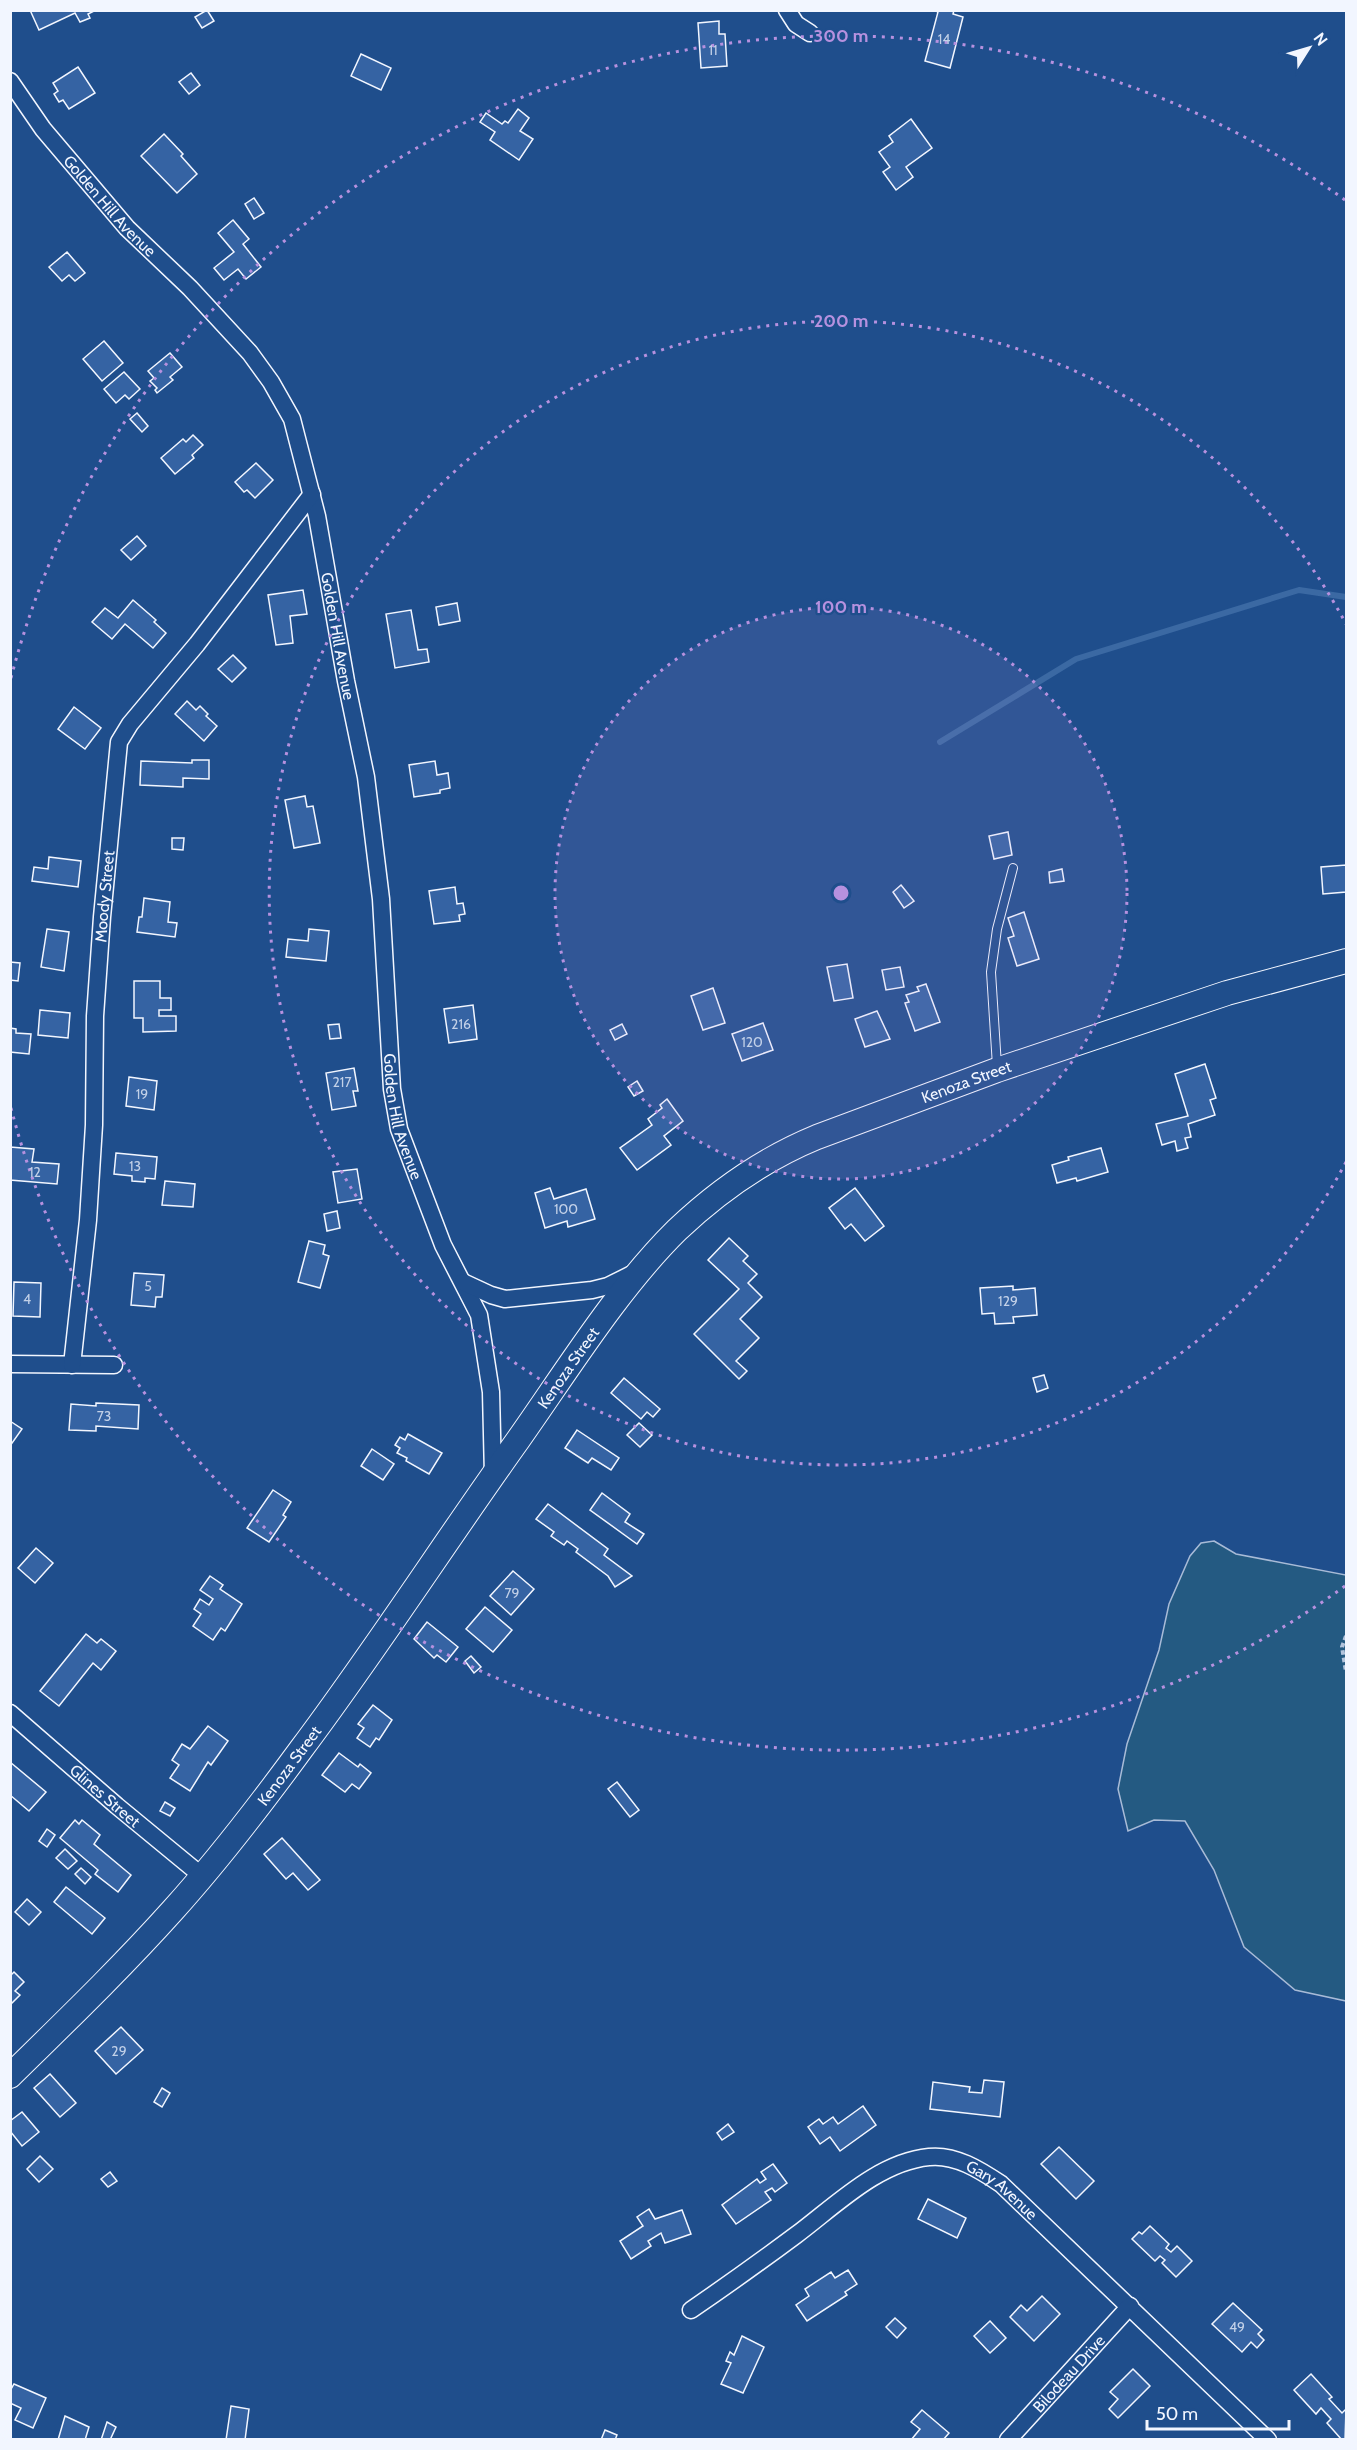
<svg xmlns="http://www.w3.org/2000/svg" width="1357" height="2450" font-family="Cabin,sans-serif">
  <rect width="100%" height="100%" fill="#1f4e8c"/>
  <polygon fill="#245a82" stroke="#a8bbd7" stroke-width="1.5" points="1214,1541 1236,1554 1346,1575 1346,2001 1295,1990 1244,1947 1214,1870 1185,1821 1154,1820 1128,1831 1118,1789 1127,1744 1159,1650 1169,1604 1190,1556 1201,1543"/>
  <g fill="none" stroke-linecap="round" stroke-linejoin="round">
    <polyline stroke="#3b69a3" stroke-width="6" points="940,742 1076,659 1299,590 1346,597"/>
  </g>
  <g fill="#3563a3" stroke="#f2f6ff" stroke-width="1.5">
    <polygon points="30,10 94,10 94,11 88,14 90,18 80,22 75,13 39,30"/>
    <polygon points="207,10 214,21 202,28 195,17"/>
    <polygon points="934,10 954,10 953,14 963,17 950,68 925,61 938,12"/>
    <polygon points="719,21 719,34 725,34 727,66 701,68 698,23"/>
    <polygon points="361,54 391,68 381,90 351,76"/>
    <polygon points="78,67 95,93 69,109 63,100 59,102 54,94 58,91 53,83"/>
    <polygon points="191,73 200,85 189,94 179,82"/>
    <polygon points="518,109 529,118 520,131 533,139 519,160 490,140 495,132 480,122 486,113 502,124 505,121 508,123"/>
    <polygon points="911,119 932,148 906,167 913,177 896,190 883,172 890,167 879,152 893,142 889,136"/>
    <polygon points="164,134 183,154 181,156 197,174 177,193 141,156"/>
    <polygon points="254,198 264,213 254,219 245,204"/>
    <polygon points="233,220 249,239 243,244 261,267 246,279 238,269 224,280 214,268 234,252 218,233"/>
    <polygon points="67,252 85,273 75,281 69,275 62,281 49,267"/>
    <polygon points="104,341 123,363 102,381 83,359"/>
    <polygon points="170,353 182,367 170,377 173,380 157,393 155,390 157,388 150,381 154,378 148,371"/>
    <polygon points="124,372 140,389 129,399 125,395 116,403 104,389"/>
    <polygon points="137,413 148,426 142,432 130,419"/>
    <polygon points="193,435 203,445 192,455 194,458 175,474 161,458 183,439 186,442"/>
    <polygon points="256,463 273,480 255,498 247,490 244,492 235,482"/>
    <polygon points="137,536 146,546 131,560 121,550"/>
    <polygon points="303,590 307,614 290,616 293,643 276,645 268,595"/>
    <polygon points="133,600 156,620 154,622 166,633 153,648 125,624 112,639 92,622 105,608 118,618"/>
    <polygon points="457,603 460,621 439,625 436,607"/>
    <polygon points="411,610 418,650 427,649 429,662 395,668 386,614"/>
    <polygon points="233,655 246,668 232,682 218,669"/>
    <polygon points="187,701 196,710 200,706 208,714 206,716 217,726 204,741 175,714"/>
    <polygon points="74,707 101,728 85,749 58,729"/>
    <polygon points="192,760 209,760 209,779 183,778 183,787 140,785 141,761 192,763"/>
    <polygon points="435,761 437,775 448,773 450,788 440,790 440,793 414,797 409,765"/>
    <polygon points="305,796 307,807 313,806 320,843 294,848 285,800"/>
    <polygon points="1008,832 1012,855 994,859 989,836"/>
    <polygon points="172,838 184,838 183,850 172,849"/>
    <polygon points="49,857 81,861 78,887 32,881 34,867 48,869"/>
    <polygon points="1346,865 1346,892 1323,894 1321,867"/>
    <polygon points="1062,869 1064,881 1050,883 1049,872"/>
    <polygon points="901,885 914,901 904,908 893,892"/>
    <polygon points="455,887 457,904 463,903 465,914 459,915 460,921 434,924 429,891"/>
    <polygon points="144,898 170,902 168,922 177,923 175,937 137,932 139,917 142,917"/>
    <polygon points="1024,912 1039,959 1017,966 1008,938 1014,936 1008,918"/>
    <polygon points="47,929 69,932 64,971 41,967"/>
    <polygon points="309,929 329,931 326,961 286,957 288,939 308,941"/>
    <polygon points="10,962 20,963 18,981 10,980"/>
    <polygon points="847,964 853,998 834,1001 827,967"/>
    <polygon points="900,967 904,987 886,990 882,970"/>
    <polygon points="134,981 160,981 160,998 171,998 171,1010 159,1010 159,1016 176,1016 176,1031 143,1032 143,1018 134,1018"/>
    <polygon points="926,984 940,1022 915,1031 905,1003 909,1002 906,995 919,991 917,987"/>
    <polygon points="713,988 725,1023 703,1030 691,996"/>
    <polygon points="473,1005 477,1039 449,1043 444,1009"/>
    <polygon points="40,1010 70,1013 68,1038 38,1035"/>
    <polygon points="877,1011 890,1039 865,1047 855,1019"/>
    <polygon points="763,1023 773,1050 742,1061 732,1034"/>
    <polygon points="339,1024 341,1038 330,1039 328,1025"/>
    <polygon points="622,1024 627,1034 615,1040 610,1030"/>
    <polygon points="10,1028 16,1029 16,1033 31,1034 29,1054 10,1052"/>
    <polygon points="1205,1064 1216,1098 1210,1100 1215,1115 1188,1124 1191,1137 1185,1138 1188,1148 1177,1151 1175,1141 1162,1145 1156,1124 1188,1116 1175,1074"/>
    <polygon points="354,1068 358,1091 353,1091 356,1106 332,1110 326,1073"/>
    <polygon points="129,1077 157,1081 154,1110 126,1106"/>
    <polygon points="637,1081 643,1091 634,1096 628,1087"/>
    <polygon points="667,1099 683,1121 664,1136 671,1145 637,1170 620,1148 652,1125 648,1119 662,1108 660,1105"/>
    <polygon points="10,1147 34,1149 32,1162 59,1164 57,1184 10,1180"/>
    <polygon points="1101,1148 1108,1172 1077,1181 1076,1178 1057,1183 1052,1165 1069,1160 1068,1157"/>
    <polygon points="116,1153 157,1157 155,1179 145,1178 145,1182 132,1181 132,1176 114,1174"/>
    <polygon points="357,1169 362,1199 338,1203 333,1172"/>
    <polygon points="165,1181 195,1184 193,1207 162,1205"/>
    <polygon points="550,1188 554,1199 586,1189 595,1219 568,1227 567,1221 545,1228 535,1193"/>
    <polygon points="855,1188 884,1226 865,1241 851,1224 845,1229 829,1208"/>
    <polygon points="337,1211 340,1228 327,1231 324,1214"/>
    <polygon points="729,1238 748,1256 743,1261 757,1274 748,1283 762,1297 740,1319 759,1338 736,1361 747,1371 739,1379 694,1334 739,1289 708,1260"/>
    <polygon points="309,1241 325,1245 323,1254 329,1256 320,1288 298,1282"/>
    <polygon points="134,1273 164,1275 162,1297 156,1297 155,1307 131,1305"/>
    <polygon points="14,1282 41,1283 40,1317 13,1316"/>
    <polygon points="1013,1286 1013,1290 1035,1288 1037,1315 1013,1317 1014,1323 995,1324 994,1313 982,1314 980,1288"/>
    <polygon points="1044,1375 1048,1388 1037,1392 1033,1378"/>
    <polygon points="624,1378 660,1409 653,1417 647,1412 641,1419 611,1393"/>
    <polygon points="96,1403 139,1405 138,1429 96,1426 96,1431 69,1430 71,1404 96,1406"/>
    <polygon points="10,1421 22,1429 10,1446"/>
    <polygon points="639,1423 652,1435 640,1447 627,1435"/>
    <polygon points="577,1430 619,1458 611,1470 592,1458 588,1463 565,1448"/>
    <polygon points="408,1434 442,1453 429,1474 406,1461 407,1458 397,1453 400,1448 395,1445 400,1437 405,1440"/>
    <polygon points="372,1449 394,1464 383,1480 361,1466"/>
    <polygon points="273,1490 291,1502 283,1515 286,1517 269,1542 247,1528"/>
    <polygon points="602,1493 630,1514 625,1522 644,1534 637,1544 590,1510"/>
    <polygon points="548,1504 608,1549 604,1555 632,1576 615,1587 608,1576 576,1552 578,1549 567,1541 564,1545 551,1536 554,1532 536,1519"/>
    <polygon points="36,1548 53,1563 35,1583 18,1568"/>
    <polygon points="513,1571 534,1589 511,1615 490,1596"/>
    <polygon points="210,1576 223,1585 220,1589 242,1604 225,1631 221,1628 213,1640 193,1626 201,1614 194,1609 200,1599 209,1605 213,1599 200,1590"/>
    <polygon points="485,1607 512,1630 493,1652 466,1629"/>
    <polygon points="427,1622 458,1647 446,1662 437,1655 434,1658 414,1639"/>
    <polygon points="86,1634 97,1643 101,1639 116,1651 101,1670 93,1663 59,1706 40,1691"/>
    <polygon points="471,1656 481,1667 474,1673 465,1661"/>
    <polygon points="373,1705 392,1720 379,1740 376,1738 370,1747 357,1738 364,1728 358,1724"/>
    <polygon points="208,1726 228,1741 211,1765 208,1762 190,1791 170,1778 179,1765 172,1760 182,1744 190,1749"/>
    <polygon points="339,1753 358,1767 360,1764 371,1773 359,1789 352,1784 345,1792 322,1775"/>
    <polygon points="10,1762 46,1792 29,1811 10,1795"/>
    <polygon points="617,1782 639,1810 630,1817 608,1789"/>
    <polygon points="165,1802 175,1808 170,1816 160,1811"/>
    <polygon points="75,1820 79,1824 82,1820 100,1835 94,1844 131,1875 118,1892 95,1874 98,1870 60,1838"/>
    <polygon points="47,1829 55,1835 47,1847 39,1841"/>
    <polygon points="282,1838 320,1880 308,1890 293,1873 286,1879 264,1854"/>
    <polygon points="65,1849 77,1861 68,1869 56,1858"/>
    <polygon points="81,1868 91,1877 85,1884 75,1874"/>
    <polygon points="66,1887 105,1918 92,1934 54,1902"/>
    <polygon points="27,1899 41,1912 29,1925 15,1912"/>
    <polygon points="14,1972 24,1982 15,1991 20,1995 10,2005 10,1976"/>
    <polygon points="121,2027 143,2050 116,2074 95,2051"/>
    <polygon points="50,2074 76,2103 60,2117 34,2088"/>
    <polygon points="984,2080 1004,2082 1000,2117 930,2109 933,2082 970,2087 969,2092 982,2093"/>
    <polygon points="162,2088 170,2093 162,2107 154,2102"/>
    <polygon points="863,2106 876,2125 840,2151 830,2137 820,2144 808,2127 819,2119 823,2124 833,2117 838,2124"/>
    <polygon points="22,2112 39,2132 22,2146 10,2131 10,2121"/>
    <polygon points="728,2124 734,2132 722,2140 717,2133"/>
    <polygon points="1059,2147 1094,2181 1076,2199 1041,2164"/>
    <polygon points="40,2156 53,2169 39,2182 27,2169"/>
    <polygon points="773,2164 787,2183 775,2192 772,2188 765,2192 771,2200 736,2224 722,2205 757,2179 760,2183 766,2179 761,2172"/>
    <polygon points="110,2172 117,2181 108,2187 101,2179"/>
    <polygon points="928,2199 966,2218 957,2238 918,2219"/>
    <polygon points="649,2209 655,2219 682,2210 691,2234 665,2243 661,2233 648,2241 651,2246 631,2259 620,2241 643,2226 637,2217"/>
    <polygon points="1150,2226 1169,2244 1166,2248 1171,2252 1177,2246 1192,2261 1176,2277 1162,2263 1165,2260 1160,2256 1155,2261 1132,2239 1139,2232 1142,2234"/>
    <polygon points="848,2270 857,2284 845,2292 847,2295 807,2321 796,2305 809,2296 805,2289 831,2272 835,2278"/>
    <polygon points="1042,2296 1060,2314 1034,2341 1010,2317 1021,2305 1027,2311"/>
    <polygon points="1233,2303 1262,2330 1258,2334 1264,2340 1257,2348 1251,2342 1242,2352 1212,2324"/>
    <polygon points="895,2318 906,2328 897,2338 886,2327"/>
    <polygon points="990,2321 1006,2338 990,2353 974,2336"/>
    <polygon points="742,2336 764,2347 743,2393 721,2384 731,2363 726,2361 730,2352 734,2355"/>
    <polygon points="1133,2369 1150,2386 1118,2418 1109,2409 1118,2399 1110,2392"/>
    <polygon points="1311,2374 1332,2397 1329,2399 1342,2413 1346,2409 1345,2440 1342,2440 1327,2423 1331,2419 1321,2408 1316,2414 1294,2390"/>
    <polygon points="14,2384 46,2398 33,2428 15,2420 21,2408 10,2403 10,2391"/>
    <polygon points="231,2406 249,2409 245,2440 226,2440"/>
    <polygon points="922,2410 949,2433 943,2440 911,2440 920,2429 911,2422"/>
    <polygon points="65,2416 89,2427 85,2440 58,2440"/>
    <polygon points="107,2422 116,2427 110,2440 101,2440"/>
    <polygon points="605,2430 617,2435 615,2440 601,2440"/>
  </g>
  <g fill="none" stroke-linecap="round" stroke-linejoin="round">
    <g stroke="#f2f6ff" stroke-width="10">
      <polyline id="lane" points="997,1066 991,972 997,929 1013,868"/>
    </g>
    <g stroke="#f2f6ff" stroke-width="19">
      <g id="street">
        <polyline points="787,10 796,24 810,33"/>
        <path id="s1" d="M10 81 43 129 127 228 190 288 250 353 271 382 292 419 317 516 346 681 366 777 381 899 392 1089 399 1129 443 1245 479 1315 491 1392 493 1476"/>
        <polyline points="463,1282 491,1295 505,1299 592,1290 608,1286 634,1273"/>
        <polyline points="10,1364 114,1365"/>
        <path id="s2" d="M72 1365 88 1220 94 1125 95 1016 102 917 119 742 130 724 197 644 312 494"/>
        <path id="s3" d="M10 1713 117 1806 202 1876"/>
        <path id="s4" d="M691 2310C726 2286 761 2261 796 2235 835 2206 878 2162 929 2157 955 2154 980 2170 1001 2184L1268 2440"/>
        <path id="s5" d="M1008 2440 1130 2306"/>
      </g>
    </g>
    <g stroke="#f2f6ff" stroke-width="26">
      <g id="secondary">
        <path id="s6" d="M10 2076C66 2021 121 1968 173 1910 219 1859 261 1804 302 1748 377 1648 445 1542 518 1440 566 1372 618 1288 677 1230 717 1192 766 1158 817 1137L997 1070 1227 993 1346 961"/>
      </g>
    </g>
    <polyline stroke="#b3c4dc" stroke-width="4" stroke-dasharray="4.5 3" stroke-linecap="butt" points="1346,1636 1342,1647 1346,1672"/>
    <use href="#lane" stroke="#1f4e8c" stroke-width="8"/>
    <use href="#street" stroke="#1f4e8c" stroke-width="16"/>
    <use href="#secondary" stroke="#1f4e8c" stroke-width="24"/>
  </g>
  <circle cx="841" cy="893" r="286" fill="#b691df" fill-opacity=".12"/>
  <g fill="none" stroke="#b691df" stroke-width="3" stroke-dasharray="3 6">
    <circle cx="841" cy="893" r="286"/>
    <path d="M1346 1162A572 572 0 1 1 1346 624"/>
    <path d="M1345 1586A857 857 0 0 1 11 1108M11 678A857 857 0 0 1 1345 200"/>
  </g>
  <g text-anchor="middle" stroke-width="4.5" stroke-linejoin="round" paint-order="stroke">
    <g font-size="14" fill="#c3d1e8">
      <text x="944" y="44">14</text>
      <text x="713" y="55">11</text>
      <text x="461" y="1029">216</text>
      <text x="752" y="1047">120</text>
      <text x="342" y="1087">217</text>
      <text x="142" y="1099">19</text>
      <text x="135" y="1171">13</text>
      <text x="35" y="1177">12</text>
      <text x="566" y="1214">100</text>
      <text x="148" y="1291">5</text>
      <text x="27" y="1304">4</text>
      <text x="1008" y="1306">129</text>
      <text x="104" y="1421">73</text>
      <text x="512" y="1598">79</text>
      <text x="119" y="2056">29</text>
      <text x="1237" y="2332">49</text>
    </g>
    <g font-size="16" fill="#f2f6ff" stroke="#1f4e8c">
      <text dy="6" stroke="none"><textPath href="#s1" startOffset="160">Golden Hill Avenue</textPath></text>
      <text dy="6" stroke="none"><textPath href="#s1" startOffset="664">Golden Hill Avenue</textPath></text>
      <text dy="6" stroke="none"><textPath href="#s2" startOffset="470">Moody Street</textPath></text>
      <text dy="6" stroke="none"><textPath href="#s6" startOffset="1408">Kenoza Street</textPath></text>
      <text dy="6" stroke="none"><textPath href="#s1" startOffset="1150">Golden Hill Avenue</textPath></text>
      <text dy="6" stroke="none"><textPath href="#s6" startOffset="904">Kenoza Street</textPath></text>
      <text dy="6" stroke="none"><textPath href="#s6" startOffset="418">Kenoza Street</textPath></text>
      <text dy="6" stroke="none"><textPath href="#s3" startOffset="126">Glines Street</textPath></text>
      <text dy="6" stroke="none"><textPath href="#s4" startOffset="368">Gary Avenue</textPath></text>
      <text dy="6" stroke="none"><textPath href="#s5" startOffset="90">Bilodeau Drive</textPath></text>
    </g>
  </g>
  <circle cx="841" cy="893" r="9" fill="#b691df" stroke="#1f4e8c" stroke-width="3"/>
  <g font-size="18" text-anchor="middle" font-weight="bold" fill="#b691df" stroke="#1f4e8c" stroke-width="4.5" stroke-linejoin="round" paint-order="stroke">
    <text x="841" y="42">300 m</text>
    <text x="841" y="327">200 m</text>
    <text x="841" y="613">100 m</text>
  </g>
  <rect width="1357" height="2450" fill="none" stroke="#f2f6ff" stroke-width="24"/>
  <g transform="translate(1309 48) rotate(53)" stroke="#1f4e8c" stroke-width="4.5" paint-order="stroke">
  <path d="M0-4.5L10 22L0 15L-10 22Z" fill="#f2f6ff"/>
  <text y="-9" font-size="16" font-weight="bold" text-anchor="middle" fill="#f2f6ff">N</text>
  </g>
  <path d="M1147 2420v9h142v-9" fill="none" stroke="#f2f6ff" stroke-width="3"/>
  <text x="1156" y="2420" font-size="18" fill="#f2f6ff" stroke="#1f4e8c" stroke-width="4.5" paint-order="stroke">50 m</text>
</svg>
